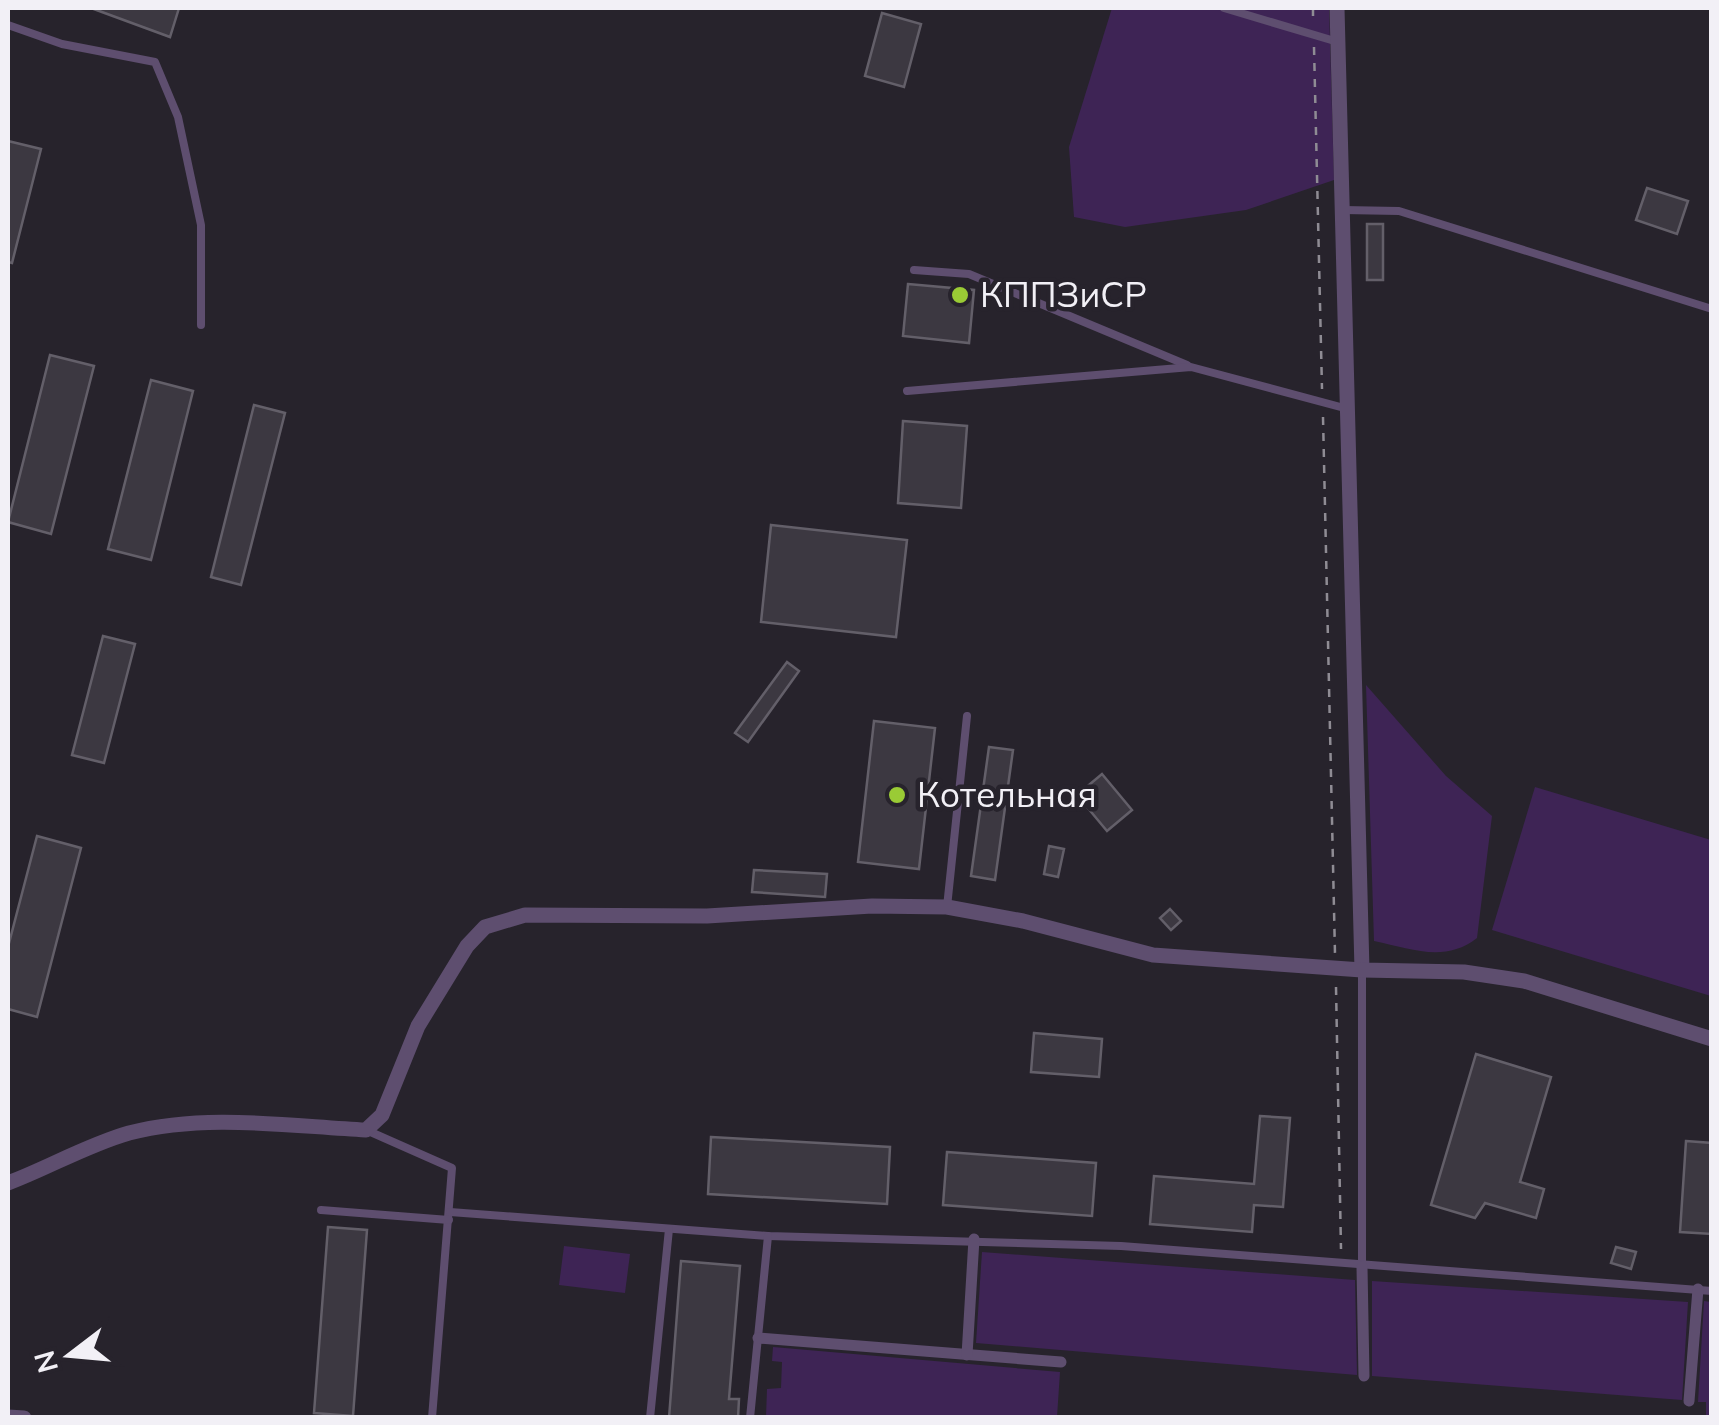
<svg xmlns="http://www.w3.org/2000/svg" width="1719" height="1425" font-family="Mulish,sans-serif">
  <rect width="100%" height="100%" fill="#27232c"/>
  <g fill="#3e2455">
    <polygon points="1112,8 1329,8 1334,180 1246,210 1125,227 1074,217 1069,147"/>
    <path d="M1366 685 1446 776 1492 816 1477 938C1445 963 1412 949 1374 941Z"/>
    <polygon points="1535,787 1711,840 1711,996 1492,930"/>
    <polygon points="564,1246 630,1254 625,1293 559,1285"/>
    <polygon points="982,1252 1355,1280 1357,1375 976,1343"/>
    <polygon points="1372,1281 1688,1302 1682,1400 1372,1376"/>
    <polygon points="1704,1301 1711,1302 1711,1417 1706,1417 1706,1402 1698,1402"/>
    <polygon points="773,1347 1060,1372 1057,1417 766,1417 767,1389 781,1388 782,1362 772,1361"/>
  </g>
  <g fill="#3c3841" stroke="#635f69" stroke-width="2.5">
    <polygon points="91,8 179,8 170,37"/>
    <polygon points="882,13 921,24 904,87 865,76"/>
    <polygon points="8,141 41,149 12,263 8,262"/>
    <polygon points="1647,188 1688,201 1677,234 1636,220"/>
    <rect x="1367" y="224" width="16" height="56"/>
    <polygon points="908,284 974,290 969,343 903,336"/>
    <polygon points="50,355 94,366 51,534 8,522"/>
    <polygon points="151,380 193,391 151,560 108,549"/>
    <polygon points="254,405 285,413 241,585 211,577"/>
    <polygon points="903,421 967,426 961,508 898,503"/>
    <polygon points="771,525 907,540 896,637 761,622"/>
    <polygon points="103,636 135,644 104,763 72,755"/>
    <polygon points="787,662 799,671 748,742 735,733"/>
    <polygon points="874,721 935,728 919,869 858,862"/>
    <polygon points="989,747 1013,750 995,880 971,876"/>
    <polygon points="1102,774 1132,810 1107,831 1077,795"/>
    <polygon points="37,836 81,848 37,1017 8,1009 8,947"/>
    <polygon points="1049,846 1064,849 1058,877 1044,874"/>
    <polygon points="754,870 827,874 825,897 752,892"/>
    <polygon points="1170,909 1181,921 1171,930 1160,918"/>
    <polygon points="1034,1033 1102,1039 1099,1077 1031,1072"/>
    <polygon points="1476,1054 1551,1077 1520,1182 1544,1189 1536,1218 1485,1203 1475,1218 1431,1205"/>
    <polygon points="1260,1116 1290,1118 1283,1207 1254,1205 1252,1232 1150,1224 1154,1176 1254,1184"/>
    <polygon points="711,1137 890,1147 887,1204 708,1194"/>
    <polygon points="1686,1141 1712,1143 1712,1234 1680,1232"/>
    <polygon points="947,1152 1096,1163 1092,1216 943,1205"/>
    <polygon points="328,1227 367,1230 353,1416 314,1413"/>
    <polygon points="1616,1247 1636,1252 1631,1269 1611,1263"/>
    <polygon points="681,1261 740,1266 729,1399 739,1399 738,1418 669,1418"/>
  </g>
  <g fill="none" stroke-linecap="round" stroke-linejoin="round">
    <g stroke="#8f8c94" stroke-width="2.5" stroke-dasharray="8 8" stroke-linecap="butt">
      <polyline points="1313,8 1313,19"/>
      <polyline points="1314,47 1322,389"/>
      <polyline points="1323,417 1335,954"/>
      <polyline points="1336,987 1341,1249"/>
    </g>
    <g stroke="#5e4e6f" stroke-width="8">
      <polyline points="1224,8 1338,42"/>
      <polyline points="8,25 62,44 155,62 178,117 201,225 201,325"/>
      <polyline points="1343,210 1399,211 1712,309"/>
      <polyline points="914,270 969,274 1187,365"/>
      <polyline points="907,391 1191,367 1348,409"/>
      <polyline points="947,907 967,716"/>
      <polyline points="1362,971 1362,1267"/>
      <polyline points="366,1130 452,1168 432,1418"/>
      <polyline points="321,1210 449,1220"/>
      <polyline points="450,1212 768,1236 1121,1246 1712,1291"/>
      <polyline points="650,1418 669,1229"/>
      <polyline points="750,1418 768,1236"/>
    </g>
    <g stroke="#5e4e6f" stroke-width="11">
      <polyline points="1362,1267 1364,1376"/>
      <polyline points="758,1338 1061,1362"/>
      <polyline points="967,1355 974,1239"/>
      <polyline points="1689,1401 1698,1289"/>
    </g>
    <g stroke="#5e4e6f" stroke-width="15">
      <polyline points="1337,8 1362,970"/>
      <path d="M8 1183C48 1168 87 1145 129 1133 206 1113 287 1126 366 1130L382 1115 418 1026 467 946 485 927 525 915 707 916 872 906 947 907 1023 921 1153 955 1362 970 1464 972 1524 981 1712 1039"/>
      <polyline points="8,1417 24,1418"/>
    </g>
  </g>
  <g fill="#9acb35" stroke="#27232c" stroke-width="4">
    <circle cx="960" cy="295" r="10"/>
    <circle cx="897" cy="795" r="10"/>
  </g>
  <g text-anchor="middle" stroke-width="9" stroke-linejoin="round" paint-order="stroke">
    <g font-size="35" fill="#f2f0f6" stroke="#27232c" text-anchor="start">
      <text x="980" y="307">КППЗиСР</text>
      <text x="917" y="807">Котельная</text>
    </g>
  </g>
  <rect width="1719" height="1425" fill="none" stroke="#f2f0f6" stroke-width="20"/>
  <g transform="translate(70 1355) rotate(254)" stroke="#27232c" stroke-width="8" paint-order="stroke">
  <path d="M0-8L18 38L0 25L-18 38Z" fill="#f2f0f6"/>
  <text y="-15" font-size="28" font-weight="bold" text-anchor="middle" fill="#f2f0f6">N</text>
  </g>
</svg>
